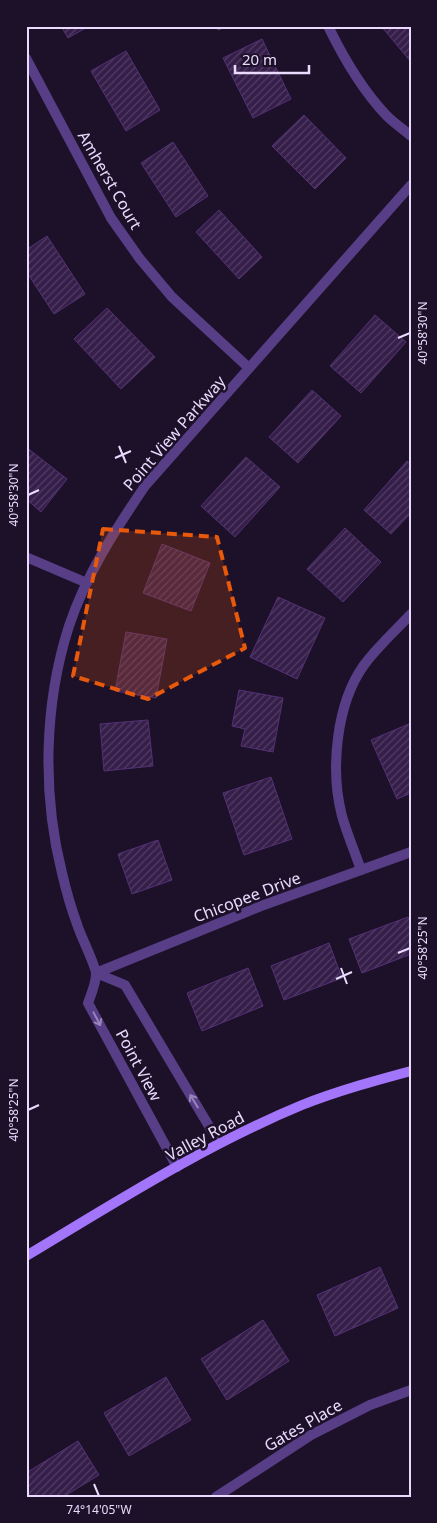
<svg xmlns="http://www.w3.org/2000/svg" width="437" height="1523" font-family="'Noto Sans',sans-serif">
  <defs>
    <pattern id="building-hatch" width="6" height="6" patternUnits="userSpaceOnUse" patternTransform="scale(1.25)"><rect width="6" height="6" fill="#351e49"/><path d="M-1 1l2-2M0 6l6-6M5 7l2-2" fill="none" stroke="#523e64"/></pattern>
  </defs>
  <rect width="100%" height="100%" fill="#1d1129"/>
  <g fill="url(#building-hatch)" stroke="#543175">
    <polygon points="61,26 89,26 68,38"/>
    <polygon points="216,26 229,26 218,30"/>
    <polygon points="381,26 411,26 411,62"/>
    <polygon points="262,39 291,99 253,118 223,58"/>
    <polygon points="126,51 160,110 126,131 91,71"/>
    <polygon points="304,115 346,158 315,189 272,146"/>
    <polygon points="173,142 208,196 176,217 141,163"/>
    <polygon points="219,210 262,257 239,279 196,232"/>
    <polygon points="47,236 85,294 54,314 26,271 26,250"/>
    <polygon points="107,308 155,357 121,389 74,339"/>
    <polygon points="375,315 406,342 361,393 330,366"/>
    <polygon points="312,390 341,416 298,463 269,437"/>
    <polygon points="26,447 67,479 41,512 26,499"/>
    <polygon points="246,457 280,487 235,537 201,506"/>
    <polygon points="407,461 411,464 411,513 391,534 364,510"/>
    <polygon points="345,528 381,562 343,602 307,569"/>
    <polygon points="162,544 210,563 191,611 143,593"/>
    <polygon points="278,597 325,618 297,679 250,657"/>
    <polygon points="126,632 167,639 156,698 115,691"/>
    <polygon points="239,690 283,698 273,752 241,746 245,729 232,726"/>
    <polygon points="148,720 153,766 104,771 100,724"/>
    <polygon points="411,723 411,793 397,799 371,740"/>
    <polygon points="271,777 292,839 244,855 223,793"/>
    <polygon points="158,840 172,880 132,894 118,854"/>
    <polygon points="408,917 411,924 411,954 362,973 349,939"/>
    <polygon points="329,943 342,978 284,1000 271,966"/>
    <polygon points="248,968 263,1006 202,1031 187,993"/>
    <polygon points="380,1267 398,1308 335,1336 317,1295"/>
    <polygon points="263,1320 289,1361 227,1400 201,1359"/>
    <polygon points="166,1377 191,1420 129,1456 104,1413"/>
    <polygon points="78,1441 99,1475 63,1497 28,1497 26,1494 26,1473"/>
  </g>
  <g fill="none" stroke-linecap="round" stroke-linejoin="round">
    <g stroke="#583e86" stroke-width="10">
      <path d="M328 26C344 59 362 90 387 116 394 123 403 129 411 136"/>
      <polyline points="26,58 111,218 140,259 172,297 249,368"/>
      <polyline points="26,557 87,583"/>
      <path d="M361 870C355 852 347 834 342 816 330 770 336 704 364 665 378 646 395 631 411 614"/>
      <polyline points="96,973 261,906 411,852"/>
      <polyline points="96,973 125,985 219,1143"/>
      <path d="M177 1167 88 1003C91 995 96 983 96 974 96 966 80 935 77 924 71 908 66 890 62 873 42 793 44 704 69 626 86 575 115 530 145 486L411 185"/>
      <polyline points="216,1497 311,1435 370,1405 411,1390"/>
    </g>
    <path stroke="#a375fb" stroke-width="10" d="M26 1256C116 1202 205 1145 302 1105 337 1091 374 1081 411 1071"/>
  </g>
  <defs><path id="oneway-shaft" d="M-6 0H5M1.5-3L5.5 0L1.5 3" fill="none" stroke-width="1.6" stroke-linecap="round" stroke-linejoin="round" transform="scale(1.25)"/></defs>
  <g stroke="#9a84bc">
    <use href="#oneway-shaft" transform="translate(97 1019) rotate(62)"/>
    <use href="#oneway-shaft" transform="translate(194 1101) rotate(-121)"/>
  </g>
  <path fill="#e8590c" fill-opacity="0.2" stroke="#e8590c" stroke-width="4" stroke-dasharray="10 6" stroke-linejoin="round" d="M103 529 217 537 245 648 148 699 73 676Z"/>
  <path fill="none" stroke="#eadafe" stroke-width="2" d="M398 338 410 333M119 446 126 463M115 458 131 451M28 495 39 490M398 953 410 948M341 968 347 984M336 979 352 972M28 1110 39 1105M94 1484 99 1496"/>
  <g text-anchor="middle" stroke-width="5" stroke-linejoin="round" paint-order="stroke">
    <g font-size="16" fill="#eadafe" stroke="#1d1129">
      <text transform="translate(110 180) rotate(60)" y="6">Amherst Court</text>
      <text transform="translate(174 433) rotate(-49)" y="6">Point View Parkway</text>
      <text transform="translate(247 897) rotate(-21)" y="6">Chicopee Drive</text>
      <text transform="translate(139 1065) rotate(62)" y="6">Point View</text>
      <text transform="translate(205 1136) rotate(-28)" y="6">Valley Road</text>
      <text transform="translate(303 1425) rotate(-30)" y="6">Gates Place</text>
    </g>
  </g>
  <rect width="437" height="1523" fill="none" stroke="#1d1129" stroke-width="55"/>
  <path d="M235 65v8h74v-8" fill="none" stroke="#eadafe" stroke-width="2.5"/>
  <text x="242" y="65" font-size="15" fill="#eadafe" stroke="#1d1129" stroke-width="4" paint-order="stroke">20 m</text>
  <rect x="28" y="28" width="382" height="1468" fill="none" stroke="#eadafe" stroke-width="2"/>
  <g font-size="12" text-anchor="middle" fill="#eadafe">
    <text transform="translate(423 333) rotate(-90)" y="4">40°58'30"N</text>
    <text transform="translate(14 495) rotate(-90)" y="4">40°58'30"N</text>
    <text transform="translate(423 948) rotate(-90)" y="4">40°58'25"N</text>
    <text transform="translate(14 1110) rotate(-90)" y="4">40°58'25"N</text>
    <text x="99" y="1514">74°14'05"W</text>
  </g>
</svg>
